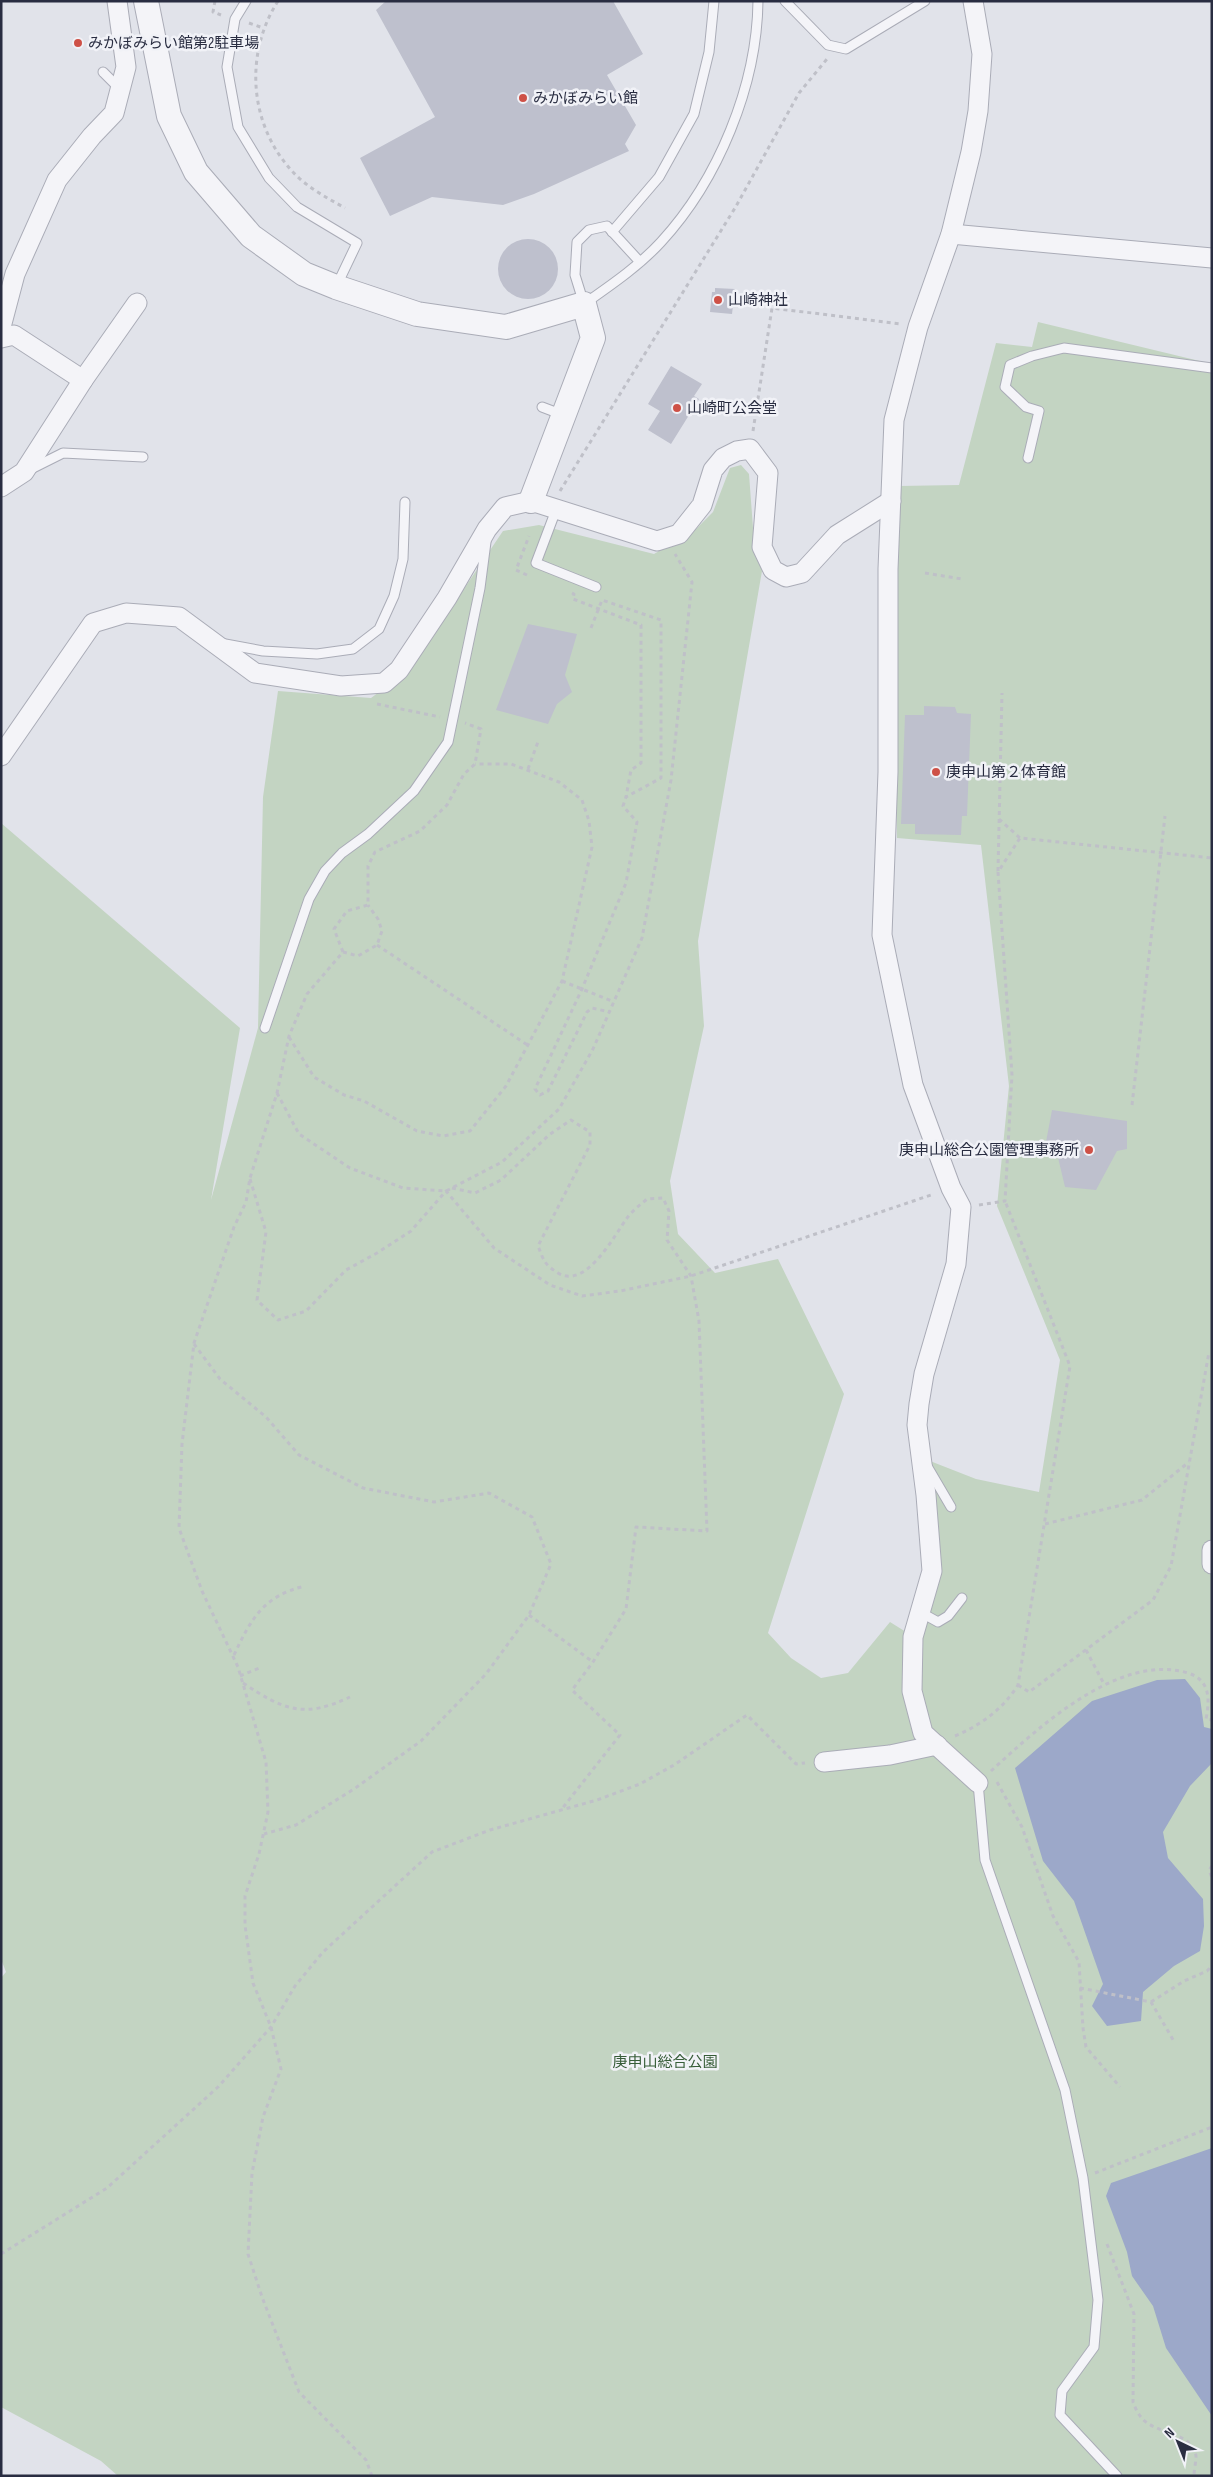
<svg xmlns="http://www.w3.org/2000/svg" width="1213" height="2477" font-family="'Sofia Sans Condensed','Noto Sans JP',sans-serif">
  <rect width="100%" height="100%" fill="#e1e3ea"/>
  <polygon fill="#c3d4c2" points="1038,322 1212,364 1212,2476 118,2476 101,2461 1,2407 1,1978 6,1972 1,1959 1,823 240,1028 211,1200 258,1028 263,797 278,691 371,698 409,670 503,531 539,525 654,554 696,529 713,512 730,468 741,465 749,474 754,541 762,571 698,941 704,1026 670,1181 678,1234 715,1273 778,1259 844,1394 768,1633 791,1658 821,1678 848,1673 890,1622 906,1632 940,1577 930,1461 976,1479 1039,1492 1060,1360 997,1206 1009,1086 981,845 897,838 894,630 899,486 959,485 996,343 1032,347"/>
  <g fill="#9ca8c9">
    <polygon points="1185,1679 1200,1698 1204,1727 1212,1729 1212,1763 1190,1786 1163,1832 1168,1858 1203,1899 1204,1926 1200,1951 1174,1966 1143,1992 1141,2021 1107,2026 1092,2006 1103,1984 1074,1901 1043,1861 1015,1768 1092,1701 1157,1680"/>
    <polygon points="1212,2148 1212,2416 1166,2348 1153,2306 1132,2276 1127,2252 1106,2196 1111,2183"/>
  </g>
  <g fill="#bec0cd">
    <polygon points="386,1 613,1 643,54 607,75 636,125 625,144 629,151 534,194 503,205 432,197 390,216 360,158 435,117 376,10"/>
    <circle cx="528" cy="269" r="30"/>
    <polygon points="715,288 735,289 732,314 710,312 712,292 715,292"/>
    <polygon points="671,366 702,384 694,396 699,399 671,444 648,430 660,411 648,404"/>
    <polygon points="528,624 577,634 565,675 572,692 557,704 548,724 496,710"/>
    <polygon points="924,706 955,707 957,713 971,714 967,816 962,816 961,835 915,834 915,824 901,824 905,715 924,715"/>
    <polygon points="1052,1110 1127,1121 1127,1149 1117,1151 1096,1190 1065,1187 1055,1145 1046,1142"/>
  </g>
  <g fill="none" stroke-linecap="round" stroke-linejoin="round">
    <g stroke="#aaacb7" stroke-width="11">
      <g id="service">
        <polyline points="246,1 235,19 227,67 238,127 269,178 297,207 357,243 336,287"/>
        <polyline points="785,1 828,45 846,49 925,1"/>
        <polyline points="103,72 120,89"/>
        <polyline points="612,232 659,177 694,114 709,52 714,1"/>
        <path d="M640 262 607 226 589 230 577 242 575 275 584 304C611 285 639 266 661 242 718 180 757 86 758 1"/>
        <polyline points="542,407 563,415"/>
        <polyline points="1028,458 1039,411 1026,407 1005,387 1010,365 1032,356 1064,348 1212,368"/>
        <polyline points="29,470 63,453 143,457"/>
        <polyline points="556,510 536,563 596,587"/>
        <polyline points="220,643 263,651 317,654 353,649 379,629 394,596 403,559 405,502"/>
        <polyline points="265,1028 309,899 325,871 342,853 368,834 414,791 448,742 480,588 486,542"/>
        <polyline points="927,1466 951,1507"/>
        <polyline points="920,1612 938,1622 948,1616 962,1598"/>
        <polyline points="978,1783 985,1860 1065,2090 1083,2178 1098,2300 1094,2347 1062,2391 1060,2415 1117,2476"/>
      </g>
    </g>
    <g stroke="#aaacb7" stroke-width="21">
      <g id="minor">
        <polyline points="973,1 982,54 978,111 971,152 951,234 918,327 894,420 888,569 888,772 882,935 913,1085 951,1188 961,1207 956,1264 924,1374 919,1404 917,1425 926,1495 932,1571 913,1637 912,1691 923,1733 978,1783"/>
        <polyline points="951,234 1212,258"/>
        <polyline points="1,327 15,274 57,180 92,136 114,113 126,67 117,1"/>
        <polyline points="1,338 14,335 83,380"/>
        <polyline points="1,487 24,472 83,380 137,303"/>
        <polyline points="1,756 93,623 126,613 179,617 255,673 341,686 384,683 399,670 447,598 487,529 505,507 531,501 657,541 679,534 702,505 713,470 723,458 737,451 750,449 768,473 762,547 773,570 786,577 802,573 837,535 891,501"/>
        <polyline points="1212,1550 1212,1564"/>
        <polyline points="824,1762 890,1755 937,1745"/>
      </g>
    </g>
    <g stroke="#aaacb7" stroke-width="26">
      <polyline id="tertiary" points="146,1 169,116 196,172 251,236 304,274 336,287 417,314 506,327 584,304 593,338 531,501"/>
    </g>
    <g stroke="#bfc0c8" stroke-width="3" stroke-dasharray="4 4" stroke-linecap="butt">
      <polyline points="215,1 213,12 221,15"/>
      <path d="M278 1C242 57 250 133 300 179 314 191 329 199 345 208"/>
      <polyline points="249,23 263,28"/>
      <polyline points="753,431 772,308 901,324"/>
      <polyline points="560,491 735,208 799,93 827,59"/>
      <polyline points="925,573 962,579"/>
      <polyline points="527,575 516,570 529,536"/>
      <polyline points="572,593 574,594 573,599 641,625 641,763 631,770 626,797"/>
      <polyline points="591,628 602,600 661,620 661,778 626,797 623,806 637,822 626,883 582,989 535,1089 540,1095 548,1091 587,1012 592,1008 610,1012"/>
      <polyline points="377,704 440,717"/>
      <polyline points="528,769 539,739"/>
      <polyline points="999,819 1020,838"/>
      <polyline points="998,871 1002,693"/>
      <polyline points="377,945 529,1046"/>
      <polyline points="343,952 358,956 377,945 382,931 378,919 368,905"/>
      <polyline points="562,981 614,1002"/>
      <polyline points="289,1037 314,1077 344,1095 364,1101 417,1131 443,1136 470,1131 506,1086 562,981 592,847 589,821 582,800 559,782 511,764 475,764"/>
      <polyline points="277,1093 299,1134 350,1168 403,1188 446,1191 502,1162 559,1109 593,1049 642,938 671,780 692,582 675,554"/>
      <polyline points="1132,1105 1165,816"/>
      <polyline points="250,1179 266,1232 257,1300 278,1320 306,1311 346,1270 377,1253 411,1231 446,1191 494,1248 550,1285 582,1296 620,1291 691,1276 934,1194"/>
      <path d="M452 1188 475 1193 501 1180 549 1135 571 1120 590 1132V1145L538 1246C544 1261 544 1264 558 1273 586 1290 614 1236 627 1218 633 1210 640 1205 647 1199L663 1198 669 1211 667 1240 691 1276 699 1321 707 1531 636 1527 626 1609 593 1662 572 1690 620 1735 561 1810"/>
      <polyline points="979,1205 1005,1201 1012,1075 998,872 1020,838 1212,858"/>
      <polyline points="194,1344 220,1379 266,1417 299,1455 363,1488 434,1502 489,1493 532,1517 551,1564 529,1615 486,1674 421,1741 354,1789 296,1825 264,1834"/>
      <polyline points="1045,1524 1142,1500 1189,1462"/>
      <polyline points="529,1615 593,1662"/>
      <polyline points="1086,1650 1104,1684"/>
      <path d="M234 1655C251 1619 263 1596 305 1586"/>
      <polyline points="240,1676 262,1667"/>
      <path d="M243 1683C284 1710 303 1719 350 1697"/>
      <polyline points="1018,1685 1029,1692 1153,1600 1171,1566 1209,1352"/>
      <path d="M955 1736C981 1725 1003 1709 1018 1685L1070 1366 1005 1201"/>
      <path d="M991 1771C1038 1728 1119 1652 1188 1673 1210 1680 1210 1699 1206 1719L1212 1720"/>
      <polyline points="997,1782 1022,1827 1053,1916 1079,1962 1083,2028 1086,2047 1120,2087"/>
      <polyline points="1212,1866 1209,1870 1212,1878"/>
      <polyline points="1080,1988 1151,2002 1175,2043"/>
      <polyline points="1151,2002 1184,1981 1207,1971 1212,1966"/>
      <polyline points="1095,2173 1212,2127"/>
      <path d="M1107 2244 1134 2314 1133 2402C1136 2410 1141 2420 1149 2424 1164 2434 1192 2434 1196 2456 1196 2462 1194 2470 1194 2476"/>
      <polyline points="1,2254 107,2188 218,2087 271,2027 295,1986 323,1952 432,1852 490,1830 597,1800 640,1784 674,1765 747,1715 796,1764 805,1763"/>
      <polyline points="372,2476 366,2460 299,2392 262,2297 248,2254 252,2173 263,2117 281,2069 271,2027 253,1983 245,1925 245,1896 259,1854 268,1812 266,1762 238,1667 202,1591 179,1528 182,1444 194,1343 234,1227 246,1202 250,1178 277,1093 289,1036 307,994 343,952 334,929 347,911 368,905 368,866 375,852 420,831 447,805 464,774 475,764 481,729 465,723"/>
    </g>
    <use href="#service" stroke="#f4f4f8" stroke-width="9"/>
    <use href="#minor" stroke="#f4f4f8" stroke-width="19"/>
    <use href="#tertiary" stroke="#f4f4f8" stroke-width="24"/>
  </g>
  <g fill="#ce5147" stroke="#f1f2f7" stroke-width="2">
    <circle cx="78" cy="43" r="5"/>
    <circle cx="523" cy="98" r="5"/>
    <circle cx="718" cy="300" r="5"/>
    <circle cx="677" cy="408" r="5"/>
    <circle cx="936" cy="772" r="5"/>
    <circle cx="1089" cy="1150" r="5"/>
  </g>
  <g text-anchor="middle" stroke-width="5" stroke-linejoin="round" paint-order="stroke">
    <g font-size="15" fill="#292d41" stroke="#f1f2f7" text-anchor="start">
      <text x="88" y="48">みかぼみらい館第2駐車場</text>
      <text x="533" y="103">みかぼみらい館</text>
      <text x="728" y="305">山崎神社</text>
      <text x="687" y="413">山崎町公会堂</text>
      <text x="946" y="777">庚申山第２体育館</text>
      <text x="1079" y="1155" text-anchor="end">庚申山総合公園管理事務所</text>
    </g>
    <g font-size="15" fill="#375d38" stroke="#f1f2f7">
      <text x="665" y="2067">庚申山総合公園</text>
    </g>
  </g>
  <rect width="1213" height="2477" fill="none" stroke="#292d41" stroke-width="5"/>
  <g transform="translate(1178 2442) rotate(317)" stroke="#f1f2f7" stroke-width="4" paint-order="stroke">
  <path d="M0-4L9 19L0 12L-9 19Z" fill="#292d41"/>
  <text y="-8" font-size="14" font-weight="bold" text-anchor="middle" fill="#292d41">N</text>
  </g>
</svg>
